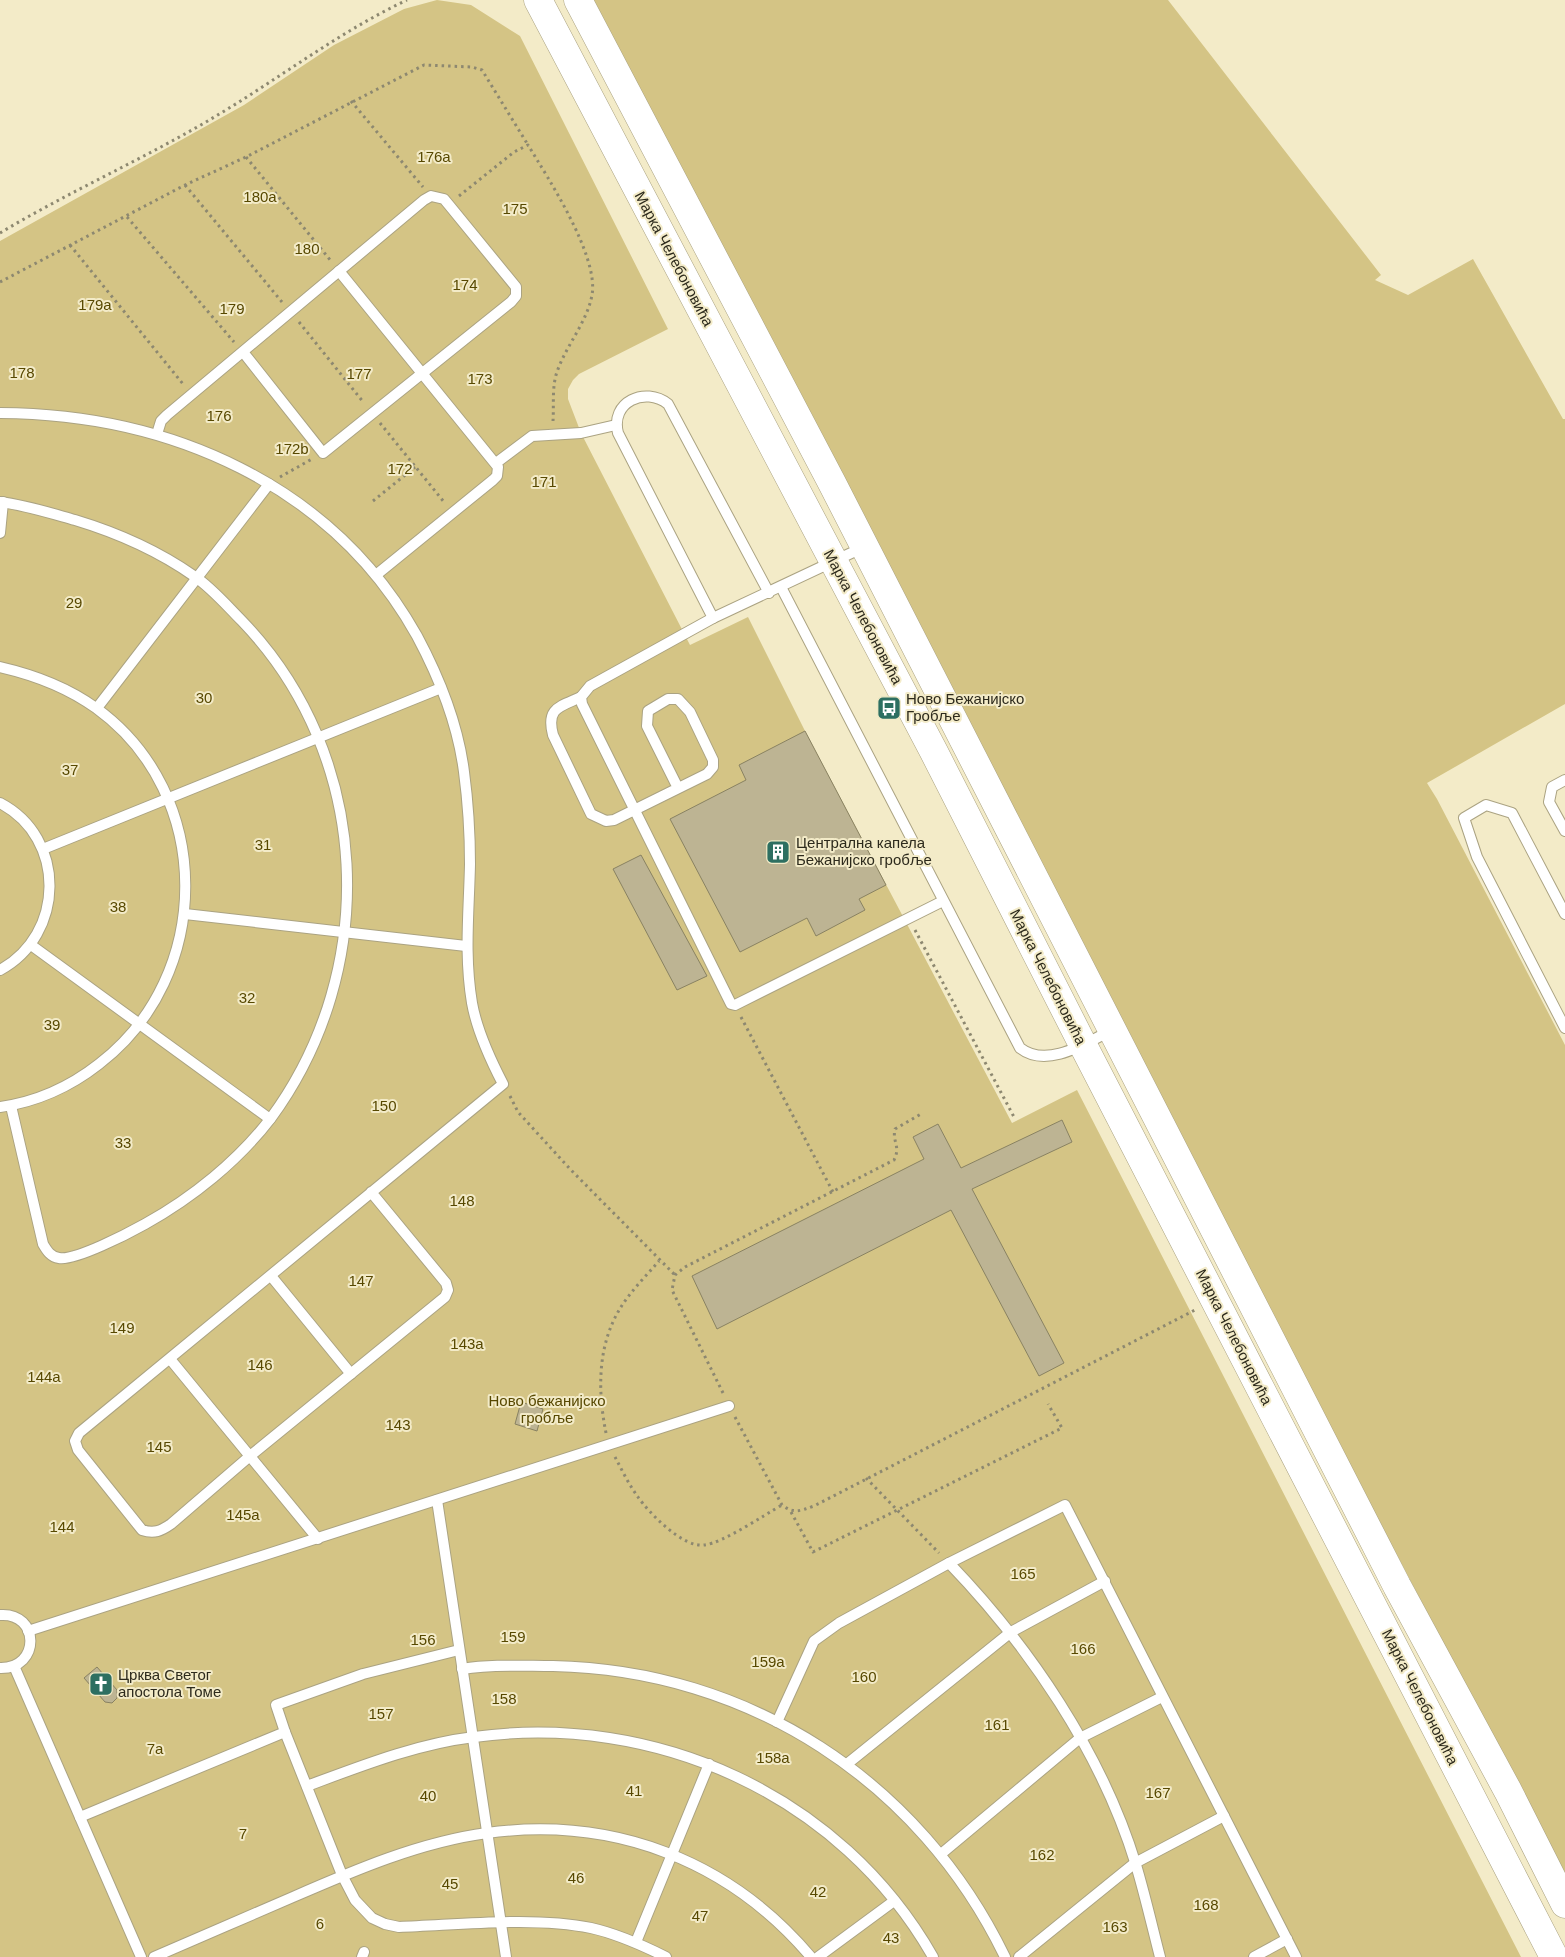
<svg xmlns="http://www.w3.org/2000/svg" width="1565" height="1957" font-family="Helvetica,sans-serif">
  <rect width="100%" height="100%" fill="#f3ebc8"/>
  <g fill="#d4c485">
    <polygon points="437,0 471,5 520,36 668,329 579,374 573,380 568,389 568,399 581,433 690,645 748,617 805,731 1012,1123 1077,1090 1521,1957 0,1957 0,241 244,105 334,45 404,9"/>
    <polygon points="590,0 1168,0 1381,275 1375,280 1408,295 1473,259 1563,419 1565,419 1565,704 1427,783 1437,799 1565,1045 1565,1873 864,547"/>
  </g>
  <g fill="#bdb493" stroke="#898262">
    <polygon points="805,731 886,885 859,899 865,910 816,936 807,918 740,952 670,819 746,780 739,765"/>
    <polygon points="641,855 707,976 677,990 613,869"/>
    <polygon points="1062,1120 1072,1142 972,1189 1064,1363 1039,1376 951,1210 717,1329 692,1276 924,1159 913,1137 938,1124 961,1168"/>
    <polygon points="521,1402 543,1409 537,1431 515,1424"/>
    <polygon points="97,1667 117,1690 117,1698 112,1703 105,1702 84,1678"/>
  </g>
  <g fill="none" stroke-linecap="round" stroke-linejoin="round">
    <g stroke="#aba382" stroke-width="12">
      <g id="lane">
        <polyline points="339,271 498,467 497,476 493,480 376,575"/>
        <path d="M0 413C169 414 332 484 417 636 440 679 458 724 464 772 468 802 470 833 470 864 469 912 464 955 472 1003 477 1031 490 1059 503 1084L79 1433 75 1441 78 1450 142 1530C154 1534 161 1531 171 1524L250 1456 445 1297 448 1290 446 1283 371 1192"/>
        <polyline points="157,434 161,421 167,415 424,200 431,196 444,199 449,205 516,287 516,296 511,302 323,453 243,352"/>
        <polyline points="496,463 532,436 581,433 616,425"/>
        <path d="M0 502C25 505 50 513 75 520 118 533 157 550 194 576 212 588 227 606 242 621 372 756 381 968 271 1118 238 1161 192 1198 145 1224 129 1233 75 1261 59 1258 51 1257 47 1251 43 1244L11 1106"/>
        <polyline points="0,533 3,502"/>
        <path d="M781 587 1020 1048C1047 1069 1086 1043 1112 1030"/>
        <path d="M769 593 668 404C645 386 610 402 618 433L713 618 864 547"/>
        <polyline points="713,618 590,686 581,697 582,704 731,1004 735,1005 943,901"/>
        <path d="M0 667C35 675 67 687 96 708 215 794 214 976 99 1064 71 1086 36 1102 0 1107"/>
        <path d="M581 697C559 707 546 708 553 735L591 814 606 821 614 820 707 774 713 767V760L690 712 678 699H668L648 711 647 726 678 788"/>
        <polyline points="97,708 269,484"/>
        <polyline points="1565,780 1552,787 1549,802 1565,831"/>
        <path d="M0 803C67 838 65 935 0 970"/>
        <polyline points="43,849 441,688"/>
        <polyline points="185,914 466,946"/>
        <polyline points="1565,914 1512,813 1486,805 1464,818 1477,857 1565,1028"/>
        <polyline points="31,945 270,1119"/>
        <polyline points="271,1276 351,1374"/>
        <polyline points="170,1359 318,1539"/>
        <polyline points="437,1500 506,1957"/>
        <polyline points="949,1563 1065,1505 1296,1957"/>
        <path d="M0 1615C40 1612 41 1669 0 1668"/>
        <polyline points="28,1631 729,1406"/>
        <polyline points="14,1666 141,1957"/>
        <path d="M462 1669C492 1664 523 1666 553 1666 749 1670 920 1781 1005 1957"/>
        <path d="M777 1722 814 1641 839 1623 949 1563C1029 1646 1102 1753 1136 1865 1145 1895 1152 1926 1160 1957"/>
        <polyline points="285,1732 276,1705 363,1674 459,1650"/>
        <polyline points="847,1764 1011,1632 1105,1581"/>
        <path d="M307 1786C361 1766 416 1744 474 1737 655 1712 841 1795 933 1957"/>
        <path d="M80 1817 285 1732 342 1875 355 1900 372 1918 385 1924 399 1927C458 1925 534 1916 591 1928 618 1934 642 1945 666 1957"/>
        <polyline points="941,1854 1080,1738 1162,1697"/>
        <polyline points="636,1942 709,1764"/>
        <path d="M154 1957C200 1937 247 1917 293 1897 355 1870 420 1842 487 1833 613 1816 729 1860 811 1957"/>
        <polyline points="362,1957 364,1952"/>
        <polyline points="818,1957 894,1901"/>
        <polyline points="1019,1957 1135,1863 1224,1816"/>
        <polyline points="1254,1957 1287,1939"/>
      </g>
    </g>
    <g stroke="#aba382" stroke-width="29">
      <g id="primary">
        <polyline points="538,0 934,752 1083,1045 1554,1957"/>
        <polyline points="578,0 832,483 1397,1586 1508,1791 1565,1904"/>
      </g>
    </g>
    <g stroke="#8d8870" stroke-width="3" stroke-dasharray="2.5 4" stroke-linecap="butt">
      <polyline points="351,101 423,187"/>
      <polyline points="246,157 331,261"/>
      <polyline points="185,185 282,302"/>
      <path d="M459 196 514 152 528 145C548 178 599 256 592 295 587 323 564 348 556 375 552 390 554 406 553 421"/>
      <polyline points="127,217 234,342"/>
      <path d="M0 233C70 191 146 158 216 116 280 78 339 32 407 0"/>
      <polyline points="70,245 183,384"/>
      <polyline points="0,282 185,185 246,157 424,65 472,67 482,70 528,145"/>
      <polyline points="299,322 364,403"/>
      <polyline points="380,423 444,502"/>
      <polyline points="280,477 312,459"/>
      <polyline points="373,501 415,467"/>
      <polyline points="915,930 1014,1117"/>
      <polyline points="741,1017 833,1192"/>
      <polyline points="510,1096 518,1112 570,1169 675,1275"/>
      <path d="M723 1393 672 1290 675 1275 685 1267 894 1160C901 1146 892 1142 895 1129L921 1114"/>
      <path d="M735 1417 782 1505C794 1514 800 1511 814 1506L1195 1310"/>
      <path d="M606 1433C598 1393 597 1349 618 1312 628 1294 645 1277 659 1261"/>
      <path d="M615 1457C622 1470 629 1485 638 1497 649 1513 683 1548 704 1545 723 1543 764 1515 782 1505"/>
      <polyline points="866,1478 939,1553"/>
      <polyline points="791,1512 813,1552 1062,1428 1048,1404"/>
    </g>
    <use href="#lane" stroke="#fff" stroke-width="10"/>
    <use href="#primary" stroke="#fff" stroke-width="28"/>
  </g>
  <defs>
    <g id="bus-square" transform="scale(1.25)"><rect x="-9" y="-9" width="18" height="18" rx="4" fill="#2d6f61" stroke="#f3ebc8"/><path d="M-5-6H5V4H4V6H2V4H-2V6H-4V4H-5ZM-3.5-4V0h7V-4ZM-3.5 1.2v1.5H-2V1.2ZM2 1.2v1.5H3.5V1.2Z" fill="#fff"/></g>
    <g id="building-square" transform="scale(1.25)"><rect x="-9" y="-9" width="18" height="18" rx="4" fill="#2d6f61" stroke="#f3ebc8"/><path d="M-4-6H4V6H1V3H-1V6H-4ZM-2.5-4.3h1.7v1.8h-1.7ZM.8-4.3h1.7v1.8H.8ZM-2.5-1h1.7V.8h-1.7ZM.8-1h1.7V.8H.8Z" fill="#fff"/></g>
    <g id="church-square" transform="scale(1.25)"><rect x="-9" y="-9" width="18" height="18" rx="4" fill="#2d6f61" stroke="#f3ebc8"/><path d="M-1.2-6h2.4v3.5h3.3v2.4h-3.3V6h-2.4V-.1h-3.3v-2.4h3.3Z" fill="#fff"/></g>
  </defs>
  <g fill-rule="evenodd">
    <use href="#bus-square" x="889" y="708"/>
    <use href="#building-square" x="778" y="852"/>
    <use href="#church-square" x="101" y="1684"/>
  </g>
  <g text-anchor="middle" stroke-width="4" stroke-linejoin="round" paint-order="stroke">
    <g font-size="15" fill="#574800" stroke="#f3ebc8">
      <text x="434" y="162">176a</text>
      <text x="260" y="202">180a</text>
      <text x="515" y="214">175</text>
      <text x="307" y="254">180</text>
      <text x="465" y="290">174</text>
      <text x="95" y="310">179a</text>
      <text x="232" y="314">179</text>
      <text x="22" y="378">178</text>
      <text x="359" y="379">177</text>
      <text x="480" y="384">173</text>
      <text x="219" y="421">176</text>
      <text x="292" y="454">172b</text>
      <text x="400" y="474">172</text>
      <text x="544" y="487">171</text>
      <text x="74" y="608">29</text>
      <text x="204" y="703">30</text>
      <text x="70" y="775">37</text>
      <text x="263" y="850">31</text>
      <text x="118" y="912">38</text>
      <text x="247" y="1003">32</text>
      <text x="52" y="1030">39</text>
      <text x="384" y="1111">150</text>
      <text x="123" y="1148">33</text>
      <text x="462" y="1206">148</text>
      <text x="361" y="1286">147</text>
      <text x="122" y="1333">149</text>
      <text x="467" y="1349">143a</text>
      <text x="260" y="1370">146</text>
      <text x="44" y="1382">144a</text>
      <text x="547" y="1406">Ново бежанијско<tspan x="547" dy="17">гробље</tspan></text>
      <text x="398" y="1430">143</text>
      <text x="159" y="1452">145</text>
      <text x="243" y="1520">145a</text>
      <text x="62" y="1532">144</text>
      <text x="1023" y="1579">165</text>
      <text x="513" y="1642">159</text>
      <text x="423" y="1645">156</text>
      <text x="1083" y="1654">166</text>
      <text x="768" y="1667">159a</text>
      <text x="864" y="1682">160</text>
      <text x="504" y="1704">158</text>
      <text x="381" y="1719">157</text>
      <text x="997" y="1730">161</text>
      <text x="155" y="1754">7a</text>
      <text x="773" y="1763">158a</text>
      <text x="634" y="1796">41</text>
      <text x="1158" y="1798">167</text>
      <text x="428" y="1801">40</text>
      <text x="243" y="1839">7</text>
      <text x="1042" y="1860">162</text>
      <text x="576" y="1883">46</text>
      <text x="450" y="1889">45</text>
      <text x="818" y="1897">42</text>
      <text x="1206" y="1910">168</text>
      <text x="700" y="1921">47</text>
      <text x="320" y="1929">6</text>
      <text x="1115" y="1932">163</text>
      <text x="891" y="1943">43</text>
    </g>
    <g font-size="15" fill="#2d2a1c" stroke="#f3ebc8">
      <text transform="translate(674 259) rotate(62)" y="5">Марка Челебоновића</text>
      <text transform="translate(863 617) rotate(62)" y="5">Марка Челебоновића</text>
      <text transform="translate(1048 977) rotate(63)" y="5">Марка Челебоновића</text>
      <text transform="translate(1234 1337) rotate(63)" y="5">Марка Челебоновића</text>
      <text transform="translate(1420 1697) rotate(63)" y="5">Марка Челебоновића</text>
    </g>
    <g font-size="15" fill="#2d2a1c" stroke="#f3ebc8" text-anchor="start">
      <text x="906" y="704">Ново Бежанијско<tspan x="906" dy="17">Гробље</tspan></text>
      <text x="796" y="848">Централна капела<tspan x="796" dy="17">Бежанијско гробље</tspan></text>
      <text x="118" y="1680">Црква Светог<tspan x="118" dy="17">апостола Томе</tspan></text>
    </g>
  </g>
</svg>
